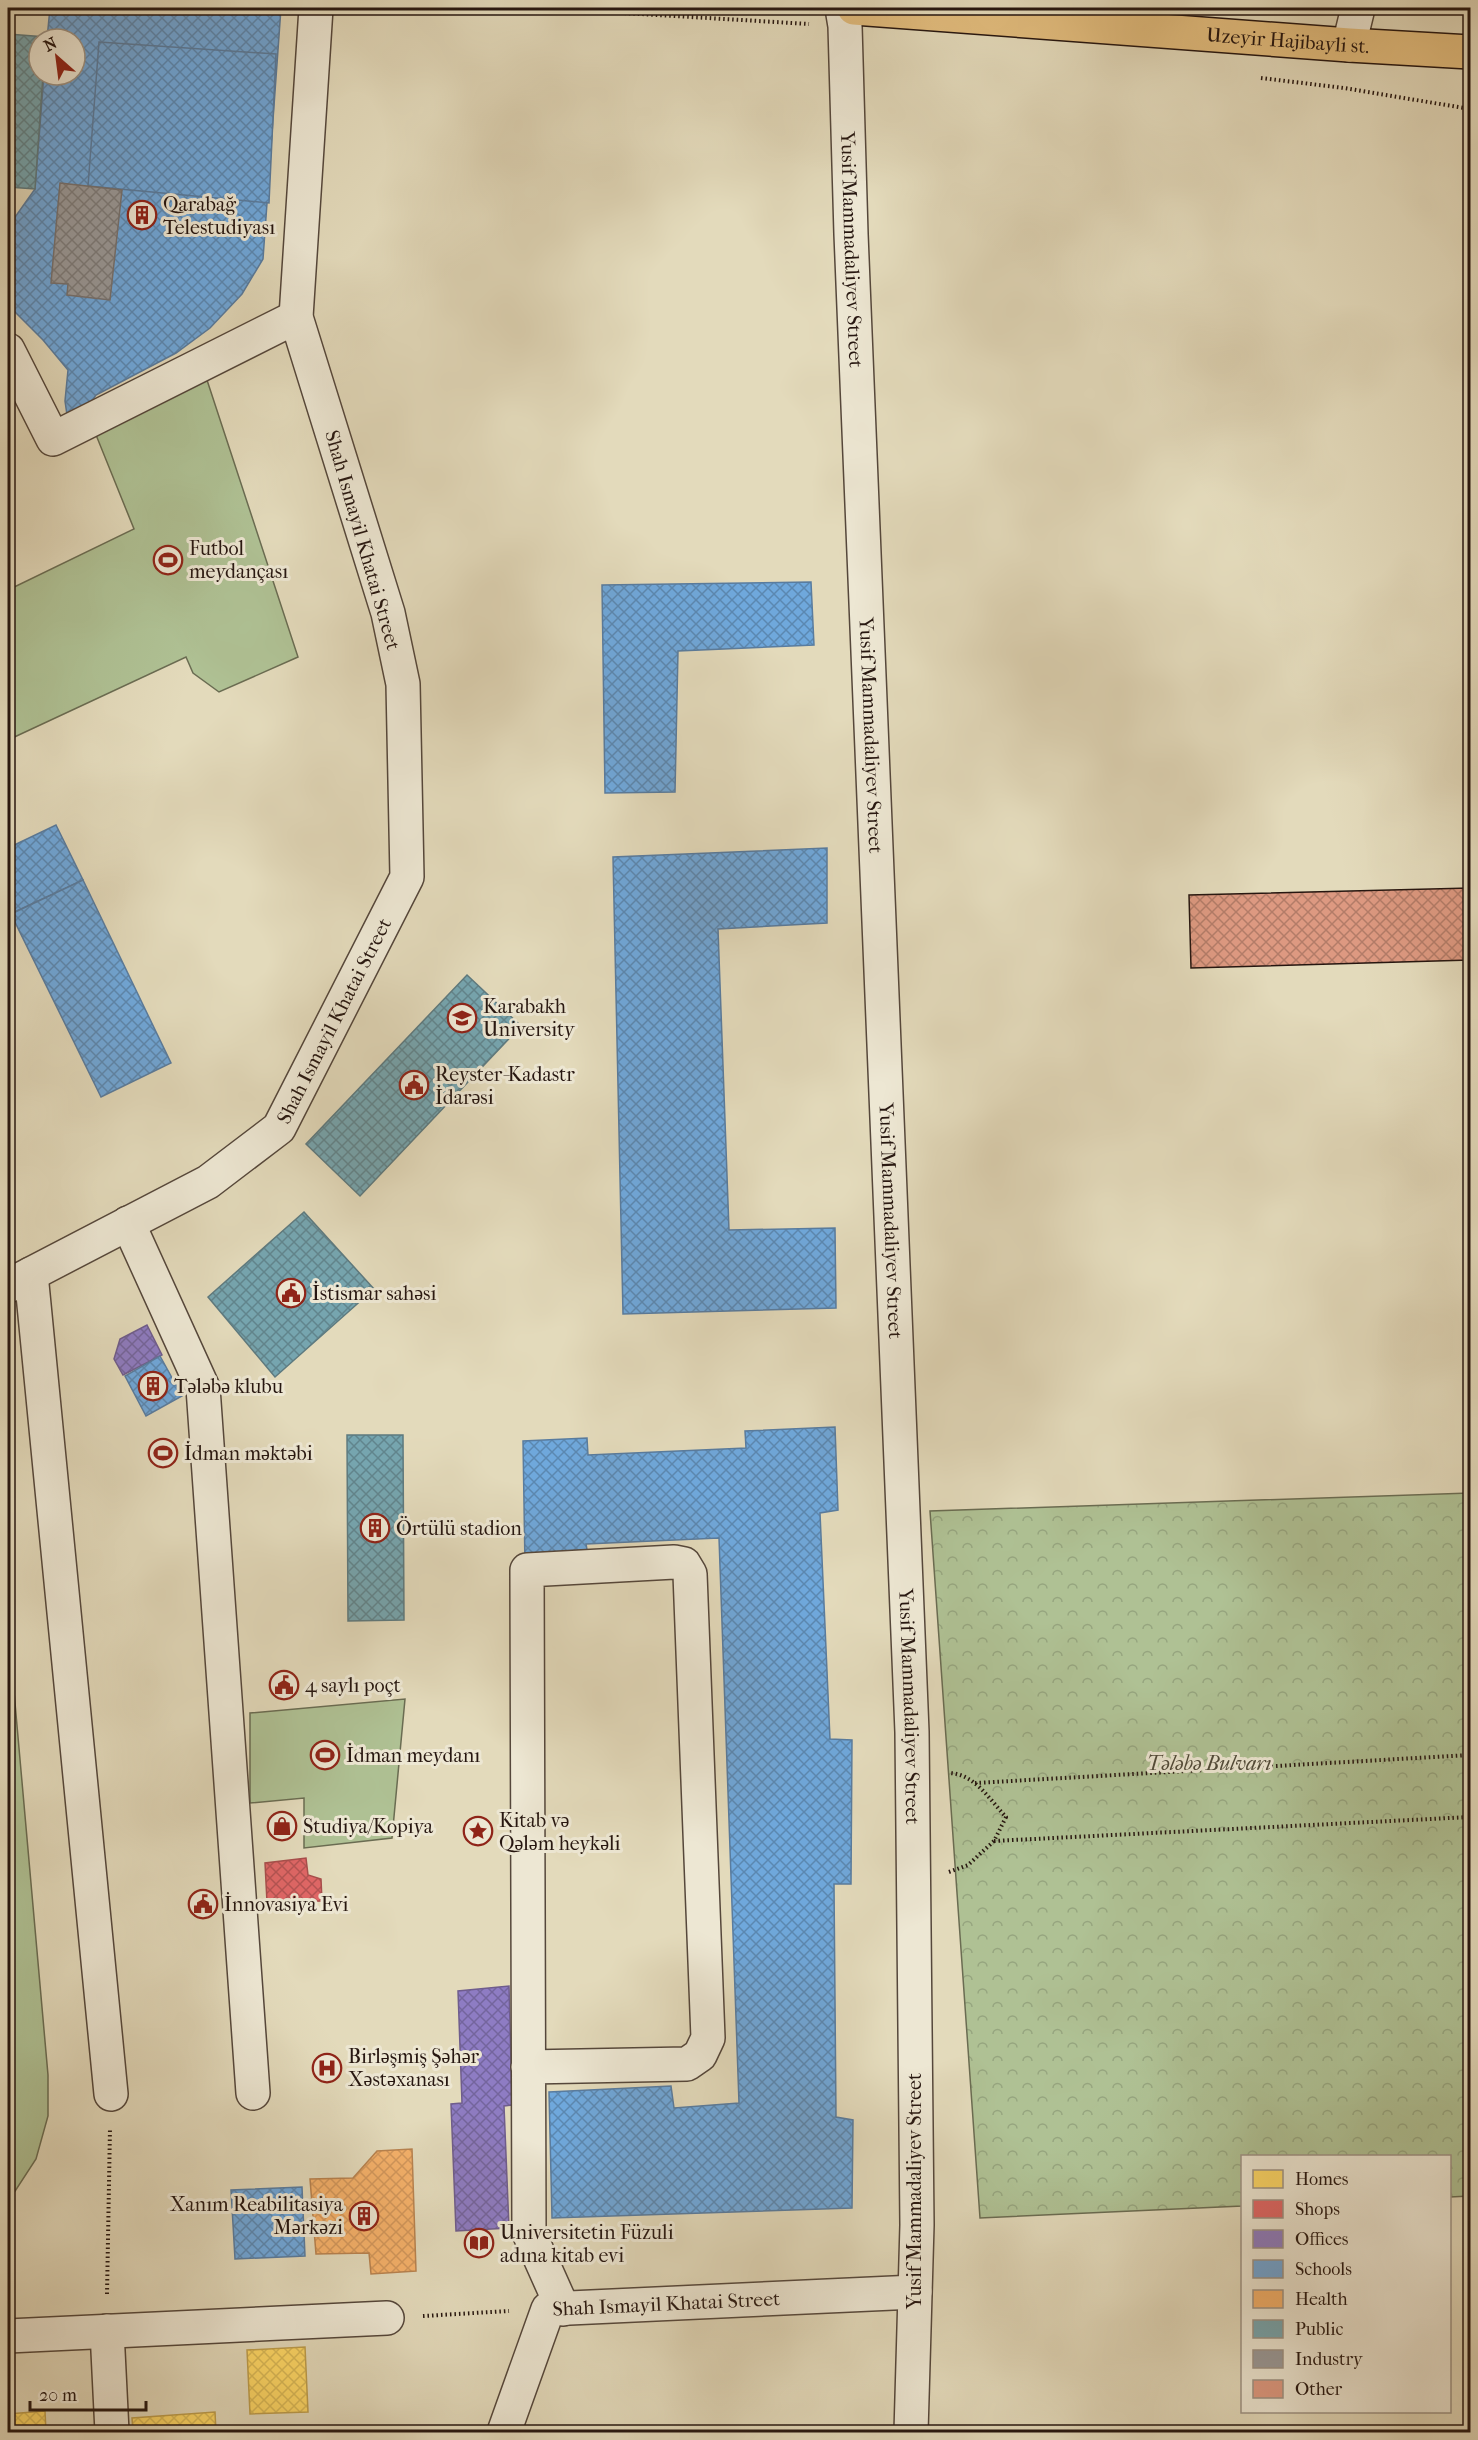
<svg xmlns="http://www.w3.org/2000/svg" width="1478" height="2440" font-family="'IM FELL French Canon',serif">
  <defs>
    <pattern id="park-crowns" width="20" height="18" patternUnits="userSpaceOnUse" patternTransform="scale(1.5)"><rect width="20" height="18" fill="#afc194"/><path d="M2 6a3 3 0 1 1 6 0M12 15a3 3 0 1 1 6 0" fill="none" stroke="#96a57f"/></pattern>
    <pattern id="homes-cross-hatch" width="8" height="8" patternUnits="userSpaceOnUse" patternTransform="scale(1.5)"><rect width="8" height="8" fill="#ffd966"/><path d="M0 0l8 8M0 8l8-8" fill="none" stroke="#daba57"/></pattern>
    <pattern id="shops-cross-hatch" width="8" height="8" patternUnits="userSpaceOnUse" patternTransform="scale(1.5)"><rect width="8" height="8" fill="#e06666"/><path d="M0 0l8 8M0 8l8-8" fill="none" stroke="#b55353"/></pattern>
    <pattern id="offices-cross-hatch" width="8" height="8" patternUnits="userSpaceOnUse" patternTransform="scale(1.5)"><rect width="8" height="8" fill="#8e7cc3"/><path d="M0 0l8 8M0 8l8-8" fill="none" stroke="#74659d"/></pattern>
    <pattern id="schools-cross-hatch" width="8" height="8" patternUnits="userSpaceOnUse" patternTransform="scale(1.5)"><rect width="8" height="8" fill="#6fa8dc"/><path d="M0 0l8 8M0 8l8-8" fill="none" stroke="#5b88b1"/></pattern>
    <pattern id="health-cross-hatch" width="8" height="8" patternUnits="userSpaceOnUse" patternTransform="scale(1.5)"><rect width="8" height="8" fill="#f6b26b"/><path d="M0 0l8 8M0 8l8-8" fill="none" stroke="#d3985c"/></pattern>
    <pattern id="public-cross-hatch" width="8" height="8" patternUnits="userSpaceOnUse" patternTransform="scale(1.5)"><rect width="8" height="8" fill="#76a5af"/><path d="M0 0l8 8M0 8l8-8" fill="none" stroke="#61858d"/></pattern>
    <pattern id="industry-cross-hatch" width="8" height="8" patternUnits="userSpaceOnUse" patternTransform="scale(1.5)"><rect width="8" height="8" fill="#999"/><path d="M0 0l8 8M0 8l8-8" fill="none" stroke="#7d7c7b"/></pattern>
    <pattern id="building-cross-hatch" width="8" height="8" patternUnits="userSpaceOnUse" patternTransform="scale(1.5)"><rect width="8" height="8" fill="#dd9981"/><path d="M0 0l8 8M0 8l8-8" fill="none" stroke="#b37c68"/></pattern>
  </defs>
  <rect width="100%" height="100%" fill="#e3dabb"/>
  <filter id="stains"><feTurbulence type="fractalNoise" baseFrequency=".00333" numOctaves="4"/><feColorMatrix values="0 0 0 0 .2 0 0 0 0 .09 0 0 0 0 .02 0 0 0 .5 -.17"/></filter>
  <radialGradient id="worn" r=".72"><stop offset=".6" stop-color="#630" stop-opacity="0"/><stop offset="1" stop-color="#630" stop-opacity=".3"/></radialGradient>
  <polygon fill="url(#park-crowns)" stroke="#6a6c52" stroke-width="1.5" points="1470,1493 1470,2196 1450,2197 1450,2156 1242,2156 1242,2206 980,2218 930,1511"/>
  <g fill="#afc194" stroke="#6a6c52" stroke-width="1.5">
    <polygon points="206,377 298,657 219,692 193,673 186,657 8,740 8,590 134,529 94,430"/>
    <polygon points="8,1624 48,2075 48,2116 36,2159 8,2202"/>
    <polygon points="405,1699 392,1838 304,1848 304,1798 250,1803 250,1713"/>
  </g>
  <g fill="url(#homes-cross-hatch)" stroke="#be9e4c" stroke-width="1.5">
    <polygon points="305,2347 308,2412 250,2414 247,2350"/>
    <polygon points="45,2411 46,2432 8,2432 8,2414"/>
    <polygon points="215,2412 216,2432 133,2432 132,2418"/>
  </g>
  <polygon fill="url(#shops-cross-hatch)" stroke="#a84e4c" stroke-width="1.5" points="306,1858 308,1875 321,1879 322,1901 267,1902 265,1863"/>
  <g fill="url(#offices-cross-hatch)" stroke="#6f5d8d" stroke-width="1.5">
    <polygon points="147,1325 162,1355 123,1375 114,1359 120,1339"/>
    <polygon points="509,1986 512,2105 504,2106 509,2228 456,2231 451,2104 462,2103 458,1991"/>
  </g>
  <g fill="url(#schools-cross-hatch)" stroke="#597c9f" stroke-width="1.5">
    <polygon points="50,8 281,8 263,259 242,294 210,328 176,353 96,395 80,418 67,415 65,401 68,370 43,340 8,305 8,227 35,189 44,75 75,75 75,39 47,39"/>
    <polygon points="99,42 276,54 269,203 88,186"/>
    <polygon points="811,582 814,645 678,651 675,792 605,793 602,585"/>
    <polygon points="56,825 83,880 8,915 8,848"/>
    <polygon points="827,848 827,923 718,929 729,1230 835,1228 836,1308 623,1314 613,857"/>
    <polygon points="83,880 171,1063 101,1097 11,914"/>
    <polygon points="160,1356 182,1396 146,1416 125,1376"/>
    <polygon points="835,1427 838,1510 820,1513 830,1739 852,1740 851,1884 834,1884 836,2117 853,2120 852,2208 552,2218 549,2092 671,2086 674,2108 739,2103 719,1538 586,1544 589,1561 525,1566 523,1441 587,1438 588,1455 746,1448 745,1431"/>
    <polygon points="302,2187 305,2256 235,2259 231,2190"/>
  </g>
  <polygon fill="url(#health-cross-hatch)" stroke="#b88350" stroke-width="1.5" points="412,2149 416,2271 371,2274 369,2253 316,2254 310,2179 353,2178 377,2151"/>
  <g fill="url(#public-cross-hatch)" stroke="#5e7a7f" stroke-width="1.5">
    <polygon points="8,34 46,37 46,39 39,39 39,75 43,75 35,189 8,187"/>
    <polygon points="467,975 521,1026 360,1196 306,1144"/>
    <polygon points="304,1212 374,1289 275,1377 208,1297"/>
    <polygon points="347,1435 403,1435 404,1620 348,1621"/>
  </g>
  <polygon fill="url(#industry-cross-hatch)" stroke="#767270" stroke-width="1.5" points="60,183 122,190 110,300 67,295 68,284 51,283"/>
  <polygon fill="url(#building-cross-hatch)" stroke="#261610" stroke-width="1.5" points="1470,888 1470,960 1191,968 1189,895"/>
  <g fill="none" stroke-linecap="round" stroke-linejoin="round">
    <g stroke="#55473b" stroke-width="36">
      <g id="minor">
        <path id="s1" d="M842 8 845 26 851 234 912 1732 917 2225 911 2432"/>
        <polyline points="1349,45 1358,8"/>
        <polyline points="8,350 53,439 296,317"/>
        <polyline points="128,1223 203,1388 253,2093"/>
        <polyline points="31,1274 111,2094"/>
        <path id="s2" d="M8 1286 208 1182 279 1128 407 877 403 684 388 613 296 317 316 8"/>
        <polyline points="528,2067 687,2064 700,2055 708,2038 690,1574 684,1564 674,1562 527,1570 529,2233 563,2309"/>
        <polyline points="107,2331 112,2432"/>
        <polyline points="8,2336 387,2318"/>
        <path id="s3" d="M504 2432 548 2309 915 2292"/>
      </g>
    </g>
    <g stroke="#261610" stroke-width="36">
      <g id="major">
        <path id="s4" d="M854 8 1349 45 1470 52"/>
      </g>
    </g>
    <g stroke="#261610" stroke-width="4" stroke-dasharray="1.5 3" stroke-linecap="butt">
      <polyline points="539,8 809,24"/>
      <polyline points="1261,78 1344,88 1470,109"/>
      <polyline points="975,1783 1470,1755"/>
      <polyline points="994,1841 1470,1817"/>
      <path d="M949 1872 968 1865 994 1841 1006 1817C989 1799 975 1774 949 1773"/>
      <polyline points="107,2294 110,2128"/>
      <polyline points="423,2316 509,2311"/>
    </g>
    <use href="#minor" stroke="#ede7d3" stroke-width="33"/>
    <use href="#major" stroke="#e2bd7e" stroke-width="33"/>
  </g>
  <defs>
    <g id="building-ring" transform="scale(1.5)"><circle r="9.5" fill="#ede7d3" stroke="#8f2418" stroke-width="1.5"/><path d="M-4-6H4V6H1V3H-1V6H-4ZM-2.5-4.3h1.7v1.8h-1.7ZM.8-4.3h1.7v1.8H.8ZM-2.5-1h1.7V.8h-1.7ZM.8-1h1.7V.8H.8Z" fill="#8f2418"/></g>
    <g id="stadium-ring" transform="scale(1.5)"><circle r="9.5" fill="#ede7d3" stroke="#8f2418" stroke-width="1.5"/><path d="M0-5a6.5 5 0 1 0 0 10a6.5 5 0 1 0 0-10ZM-3.5-1.8h7v3.6h-7Z" fill="#8f2418"/></g>
    <g id="university-ring" transform="scale(1.5)"><circle r="9.5" fill="#ede7d3" stroke="#8f2418" stroke-width="1.5"/><path d="M0-5L7-2L0 1L-7-2ZM-4 1L0 2.5L4 1V4Q0 6-4 4Z" fill="#8f2418"/></g>
    <g id="civic-ring" transform="scale(1.5)"><circle r="9.5" fill="#ede7d3" stroke="#8f2418" stroke-width="1.5"/><path d="M-.6-6.5H3V-4.5H.6V-3L4-1V1h2V6H-6V1h2V-1L-.6-3ZM-1.2 2.5V6h2.4V2.5Z" fill="#8f2418"/></g>
    <g id="shop-ring" transform="scale(1.5)"><circle r="9.5" fill="#ede7d3" stroke="#8f2418" stroke-width="1.5"/><path d="M-5-2.5h2.3a2.7 3.5 0 0 1 5.4 0H5L5.5 6h-11ZM-1.5-2.5h3a1.5 2.3 0 0 0-3 0Z" fill="#8f2418"/></g>
    <g id="sight-ring" transform="scale(1.5)"><circle r="9.5" fill="#ede7d3" stroke="#8f2418" stroke-width="1.5"/><path d="M0-6L1.8-2.2L6-1.7L2.9 1.2L3.7 5.4L0 3.3L-3.7 5.4L-2.9 1.2L-6-1.7L-1.8-2.2Z" fill="#8f2418"/></g>
    <g id="hospital-ring" transform="scale(1.5)"><circle r="9.5" fill="#ede7d3" stroke="#8f2418" stroke-width="1.5"/><path d="M-5-5h3v3.5h4V-5h3V5h-3V1.5h-4V5h-3Z" fill="#8f2418"/></g>
    <g id="library-ring" transform="scale(1.5)"><circle r="9.5" fill="#ede7d3" stroke="#8f2418" stroke-width="1.5"/><path d="M-6-4Q-3-5.5-.7-3.5V5Q-3 3-6 4ZM6-4Q3-5.5 .7-3.5V5Q3 3 6 4Z" fill="#8f2418"/></g>
  </defs>
  <g fill-rule="evenodd">
    <use href="#building-ring" x="142" y="215"/>
    <use href="#stadium-ring" x="168" y="560"/>
    <use href="#university-ring" x="462" y="1018"/>
    <use href="#civic-ring" x="414" y="1085"/>
    <use href="#civic-ring" x="291" y="1293"/>
    <use href="#building-ring" x="153" y="1386"/>
    <use href="#stadium-ring" x="163" y="1453"/>
    <use href="#building-ring" x="375" y="1528"/>
    <use href="#civic-ring" x="284" y="1685"/>
    <use href="#stadium-ring" x="325" y="1755"/>
    <use href="#shop-ring" x="282" y="1826"/>
    <use href="#sight-ring" x="478" y="1831"/>
    <use href="#civic-ring" x="203" y="1904"/>
    <use href="#hospital-ring" x="327" y="2068"/>
    <use href="#building-ring" x="364" y="2216"/>
    <use href="#library-ring" x="479" y="2243"/>
  </g>
  <g text-anchor="middle" stroke-width="6" stroke-linejoin="round" paint-order="stroke">
    <g font-size="20" fill="#261610" stroke="#ede7d3">
      <text dy="7" stroke="none"><textPath href="#s4" startOffset="435">Uzeyir Hajibayli st.</textPath></text>
      <text dy="7" stroke="none"><textPath href="#s1" startOffset="242">Yusif Mammadaliyev Street</textPath></text>
      <text transform="translate(363 540) rotate(74)" y="7">Shah Ismayil Khatai Street</text>
      <text dy="7" stroke="none"><textPath href="#s1" startOffset="728">Yusif Mammadaliyev Street</textPath></text>
      <text dy="7" stroke="none"><textPath href="#s2" startOffset="435">Shah Ismayil Khatai Street</textPath></text>
      <text dy="7" stroke="none"><textPath href="#s1" startOffset="1214">Yusif Mammadaliyev Street</textPath></text>
      <text dy="7" stroke="none"><textPath href="#s1" startOffset="1700">Yusif Mammadaliyev Street</textPath></text>
      <text transform="translate(914 2191) rotate(-90)" y="7">Yusif Mammadaliyev Street</text>
      <text dy="7" stroke="none"><textPath href="#s3" startOffset="249">Shah Ismayil Khatai Street</textPath></text>
    </g>
    <g font-size="20" fill="#261610" stroke="#ede7d3" text-anchor="start">
      <text x="163" y="211">Qarabağ<tspan x="163" dy="23">Telestudiyası</tspan></text>
      <text x="189" y="555">Futbol<tspan x="189" dy="23">meydançası</tspan></text>
      <text x="483" y="1013">Karabakh<tspan x="483" dy="23">University</tspan></text>
      <text x="435" y="1081">Reyster-Kadastr<tspan x="435" dy="23">İdarəsi</tspan></text>
      <text x="312" y="1300">İstismar sahəsi</text>
      <text x="174" y="1393">Tələbə klubu</text>
      <text x="184" y="1460">İdman məktəbi</text>
      <text x="396" y="1535">Örtülü stadion</text>
      <text x="305" y="1692">4 saylı poçt</text>
      <text x="346" y="1762">İdman meydanı</text>
      <text x="499" y="1827">Kitab və<tspan x="499" dy="23">Qələm heykəli</tspan></text>
      <text x="303" y="1833">Studiya/Kopiya</text>
      <text x="224" y="1911">İnnovasiya Evi</text>
      <text x="348" y="2063">Birləşmiş Şəhər<tspan x="348" dy="23">Xəstəxanası</tspan></text>
      <text x="343" y="2211" text-anchor="end">Xanım Reabilitasiya<tspan x="343" dy="23">Mərkəzi</tspan></text>
      <text x="500" y="2239">Universitetin Füzuli<tspan x="500" dy="23">adına kitab evi</tspan></text>
    </g>
    <g font-size="20" font-style="italic" fill="#4f4938" stroke="#ede7d3">
      <text x="1209" y="1770">Tələbə Bulvarı</text>
    </g>
  </g>
  <rect width="1478" height="2440" fill="none" stroke="#e3dabb" stroke-width="30"/>
  <rect x="9" y="9" width="1460" height="2422" fill="none" stroke="#261610" stroke-width="3"/>
  <rect x="15" y="15" width="1448" height="2410" fill="none" stroke="#261610" stroke-width="1.5"/>
  <rect x="1241" y="2155" width="210" height="258" fill="#ede7d3" stroke="#9d9385" stroke-width="1.5"/>
  <rect x="1253" y="2170" width="30" height="18" fill="#ffd966" stroke="#9d9385" stroke-width="1.5"/>
  <text x="1295" y="2185" font-size="18" fill="#261610">Homes</text>
  <rect x="1253" y="2200" width="30" height="18" fill="#e06666" stroke="#9d9385" stroke-width="1.5"/>
  <text x="1295" y="2215" font-size="18" fill="#261610">Shops</text>
  <rect x="1253" y="2230" width="30" height="18" fill="#8e7cc3" stroke="#9d9385" stroke-width="1.5"/>
  <text x="1295" y="2245" font-size="18" fill="#261610">Offices</text>
  <rect x="1253" y="2260" width="30" height="18" fill="#6fa8dc" stroke="#9d9385" stroke-width="1.5"/>
  <text x="1295" y="2275" font-size="18" fill="#261610">Schools</text>
  <rect x="1253" y="2290" width="30" height="18" fill="#f6b26b" stroke="#9d9385" stroke-width="1.5"/>
  <text x="1295" y="2305" font-size="18" fill="#261610">Health</text>
  <rect x="1253" y="2320" width="30" height="18" fill="#76a5af" stroke="#9d9385" stroke-width="1.5"/>
  <text x="1295" y="2335" font-size="18" fill="#261610">Public</text>
  <rect x="1253" y="2350" width="30" height="18" fill="#999999" stroke="#9d9385" stroke-width="1.5"/>
  <text x="1295" y="2365" font-size="18" fill="#261610">Industry</text>
  <rect x="1253" y="2380" width="30" height="18" fill="#dd9981" stroke="#9d9385" stroke-width="1.5"/>
  <text x="1295" y="2395" font-size="18" fill="#261610">Other</text>
  <g transform="translate(57 57) rotate(332)"><circle r="28" fill="#ede7d3" stroke="#9d9385" stroke-width="1.5"/>
  <path d="M0-4.5L10 22L0 15L-10 22Z" fill="#8f2418"/>
  <text y="-9" font-size="16" font-weight="bold" text-anchor="middle" fill="#261610">N</text>
  </g>
  <path d="M30 2401v9h116v-9" fill="none" stroke="#261610" stroke-width="3"/>
  <text x="39" y="2401" font-size="18" fill="#261610" stroke="#ede7d3" stroke-width="4.5" paint-order="stroke">20 m</text>
  <rect width="100%" height="100%" filter="url(#stains)"/>
  <rect width="100%" height="100%" fill="url(#worn)"/>
</svg>
